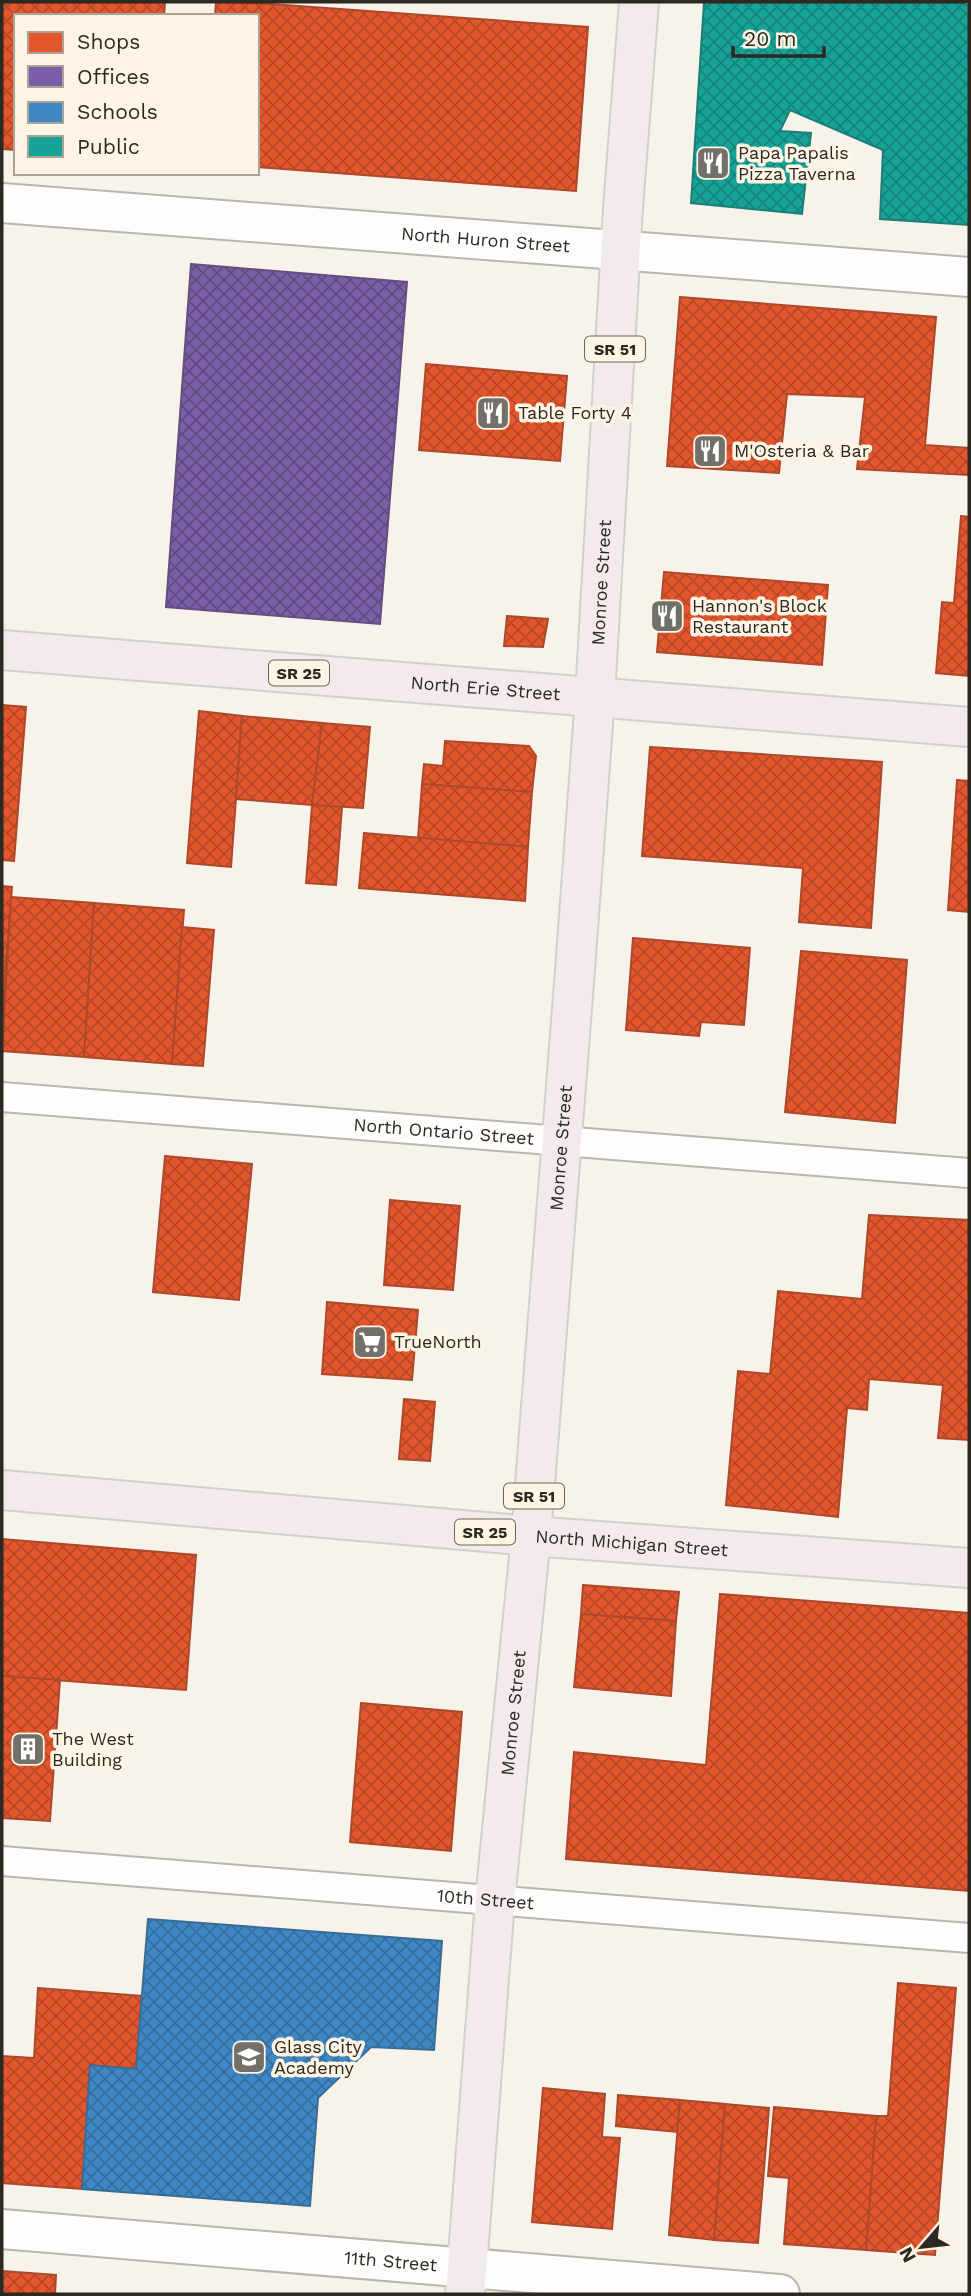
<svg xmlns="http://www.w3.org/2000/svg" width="971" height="2296" font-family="'Work Sans',sans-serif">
  <defs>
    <pattern id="shops-cross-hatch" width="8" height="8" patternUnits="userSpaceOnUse" patternTransform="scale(1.75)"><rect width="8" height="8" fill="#e4572e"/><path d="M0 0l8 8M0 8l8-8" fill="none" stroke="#b94827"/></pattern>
    <pattern id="offices-cross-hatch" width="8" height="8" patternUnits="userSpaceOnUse" patternTransform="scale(1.75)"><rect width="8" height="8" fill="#7b5ea7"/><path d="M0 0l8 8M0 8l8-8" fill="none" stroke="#604a80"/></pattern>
    <pattern id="schools-cross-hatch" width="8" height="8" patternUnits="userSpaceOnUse" patternTransform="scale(1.75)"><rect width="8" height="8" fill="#3f88c5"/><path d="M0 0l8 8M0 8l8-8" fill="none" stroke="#356fa0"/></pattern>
    <pattern id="public-cross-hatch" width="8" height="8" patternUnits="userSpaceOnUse" patternTransform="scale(1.75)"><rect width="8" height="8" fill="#17a398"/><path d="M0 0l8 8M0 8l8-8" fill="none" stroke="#15857c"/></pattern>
  </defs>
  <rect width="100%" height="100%" fill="#f7f3ea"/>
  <g fill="url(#shops-cross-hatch)" stroke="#ad492b" stroke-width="2">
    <polygon points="2,2 165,2 164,16 16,16 16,150 2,149"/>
    <polygon points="216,2 271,4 588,27 576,191 257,167 257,16 215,16"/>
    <polygon points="680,297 936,317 925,445 969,448 969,475 857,469 865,397 787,394 779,473 667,466"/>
    <polygon points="426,364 567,376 560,461 419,450"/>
    <polygon points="961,516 969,517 969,676 936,673 942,602 954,603"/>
    <polygon points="664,572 828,585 822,665 657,652"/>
    <polygon points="507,616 548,619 543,647 504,646"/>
    <polygon points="2,705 26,707 14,861 2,860"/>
    <polygon points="199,711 242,716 231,867 187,863"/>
    <polygon points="242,716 322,723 312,805 236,799"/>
    <polygon points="322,723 370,727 363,808 312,805"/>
    <polygon points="445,741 529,746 536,756 532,792 422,784 424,764 443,766"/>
    <polygon points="650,747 882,762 871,928 799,922 803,868 642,856"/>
    <polygon points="957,780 969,781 969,912 948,910"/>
    <polygon points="422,784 532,792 528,847 418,838"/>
    <polygon points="312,805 342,807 336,885 306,883"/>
    <polygon points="364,833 528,847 525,901 359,888"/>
    <polygon points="2,886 12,887 6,967 2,966"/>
    <polygon points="11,897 94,903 84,1057 2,1051"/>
    <polygon points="94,903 184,910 172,1064 84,1057"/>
    <polygon points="182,927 214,930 203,1066 172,1064"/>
    <polygon points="633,938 750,948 744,1025 701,1022 699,1036 626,1030"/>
    <polygon points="801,951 907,960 895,1123 785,1112"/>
    <polygon points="2,966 6,967 2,1032"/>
    <polygon points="165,1156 252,1164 239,1300 153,1292"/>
    <polygon points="390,1200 460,1206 453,1290 384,1285"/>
    <polygon points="869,1215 969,1220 969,1440 938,1438 943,1385 869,1379 867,1410 847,1408 838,1517 726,1505 738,1371 770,1374 778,1291 862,1299"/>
    <polygon points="327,1302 418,1310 412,1380 322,1374"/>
    <polygon points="404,1399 435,1402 430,1461 399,1459"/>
    <polygon points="2,1539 196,1555 186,1690 2,1676"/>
    <polygon points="583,1585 679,1592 676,1621 581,1614"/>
    <polygon points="720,1594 969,1613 969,1891 566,1859 574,1752 706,1765"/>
    <polygon points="581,1614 676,1621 671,1696 574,1687"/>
    <polygon points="2,1676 60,1680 50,1821 2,1818"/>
    <polygon points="361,1703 462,1712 451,1851 350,1842"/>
    <polygon points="898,1983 956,1988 935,2255 866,2250 876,2116 888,2116"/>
    <polygon points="38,1988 142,1996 136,2069 90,2065 82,2189 2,2183 2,2056 34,2058"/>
    <polygon points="543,2088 605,2094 602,2137 620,2138 612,2229 532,2222"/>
    <polygon points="618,2095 680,2100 677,2132 616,2126"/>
    <polygon points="680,2100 725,2104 714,2240 669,2235"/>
    <polygon points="725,2104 769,2108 758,2243 714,2240"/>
    <polygon points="774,2107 876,2116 866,2250 784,2244 789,2178 768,2176"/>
    <polygon points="2,2271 56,2275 55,2294 2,2294"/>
  </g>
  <polygon fill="url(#offices-cross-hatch)" stroke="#634e7f" stroke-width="2" points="191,264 407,282 380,624 166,607"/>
  <polygon fill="url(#schools-cross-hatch)" stroke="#396c94" stroke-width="2" points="148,1919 442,1941 434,2050 371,2047 318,2098 310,2206 82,2189 90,2065 136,2069"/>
  <polygon fill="url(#public-cross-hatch)" stroke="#1d7e75" stroke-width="2" points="704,2 959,2 969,6 969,225 880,219 883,150 790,110 780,131 811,133 802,214 691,203"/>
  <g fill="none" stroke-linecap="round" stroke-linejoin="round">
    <g stroke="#b9b5af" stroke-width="32">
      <g id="street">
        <path id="s1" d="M2 1097 969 1173"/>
        <path id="s2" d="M2 1861 969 1938"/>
      </g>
    </g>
    <g stroke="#b9b5af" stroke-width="42">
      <g id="secondary">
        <path id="s3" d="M2 203 969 277"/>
        <path id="s4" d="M2 2229 780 2294"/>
      </g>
    </g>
    <g stroke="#d2d0cc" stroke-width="42">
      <g id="primary">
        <path id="s5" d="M2 650 969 727"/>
        <path id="s6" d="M2 1490 531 1536 969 1568"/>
        <path id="s7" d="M465 2294 495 1900 531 1536 575 970 595 697 623 208 639 2"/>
      </g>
    </g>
    <use href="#street" stroke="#fefdfc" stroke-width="28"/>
    <use href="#secondary" stroke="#fefdfc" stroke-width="38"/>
    <use href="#primary" stroke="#f3eaec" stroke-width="38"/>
  </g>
  <defs>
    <g id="restaurant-square" transform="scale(1.75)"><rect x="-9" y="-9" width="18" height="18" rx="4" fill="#737069" stroke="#fdf4e4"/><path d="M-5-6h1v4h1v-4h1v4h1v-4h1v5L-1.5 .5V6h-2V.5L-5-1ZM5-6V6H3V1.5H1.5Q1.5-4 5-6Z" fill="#fff"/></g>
    <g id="supermarket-square" transform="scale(1.75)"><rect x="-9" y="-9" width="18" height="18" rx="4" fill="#737069" stroke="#fdf4e4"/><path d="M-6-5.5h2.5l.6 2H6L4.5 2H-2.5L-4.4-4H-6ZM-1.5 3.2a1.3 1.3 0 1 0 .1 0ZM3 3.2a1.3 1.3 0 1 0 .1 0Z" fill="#fff"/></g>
    <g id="building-square" transform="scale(1.75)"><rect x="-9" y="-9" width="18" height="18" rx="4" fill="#737069" stroke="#fdf4e4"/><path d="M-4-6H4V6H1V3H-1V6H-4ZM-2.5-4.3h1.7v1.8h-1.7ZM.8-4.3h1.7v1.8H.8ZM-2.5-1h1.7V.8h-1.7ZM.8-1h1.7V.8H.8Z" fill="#fff"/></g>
    <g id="school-square" transform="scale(1.75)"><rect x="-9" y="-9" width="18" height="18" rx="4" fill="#737069" stroke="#fdf4e4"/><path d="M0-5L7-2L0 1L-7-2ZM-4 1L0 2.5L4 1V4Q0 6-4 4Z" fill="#fff"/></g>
  </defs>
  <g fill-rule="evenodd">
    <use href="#restaurant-square" x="713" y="163"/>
    <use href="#restaurant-square" x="493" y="413"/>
    <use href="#restaurant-square" x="710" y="451"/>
    <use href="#restaurant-square" x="667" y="616"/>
    <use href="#supermarket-square" x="370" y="1342"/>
    <use href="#building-square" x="28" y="1749"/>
    <use href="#school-square" x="249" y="2057"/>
  </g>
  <g text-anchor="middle" stroke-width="7" stroke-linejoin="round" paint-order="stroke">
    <g fill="#fdf4e4" stroke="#6b665d" stroke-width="2">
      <rect x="585" y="336.5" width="60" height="25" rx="5"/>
      <rect x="269" y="660.5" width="60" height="25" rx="5"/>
      <rect x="504" y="1483.5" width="60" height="25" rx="5"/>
      <rect x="455" y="1519.5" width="60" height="25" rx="5"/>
    </g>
    <g font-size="16" font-weight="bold" fill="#2c2923">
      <text x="615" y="355">SR 51</text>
      <text x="299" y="679">SR 25</text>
      <text x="534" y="1502">SR 51</text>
      <text x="485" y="1538">SR 25</text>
    </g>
    <g font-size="18" fill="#2c2923" stroke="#fdf4e4" text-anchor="start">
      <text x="738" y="159">Papa Papalis<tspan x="738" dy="21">Pizza Taverna</tspan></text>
      <text x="518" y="419">Table Forty 4</text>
      <text x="734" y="457">M'Osteria &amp; Bar</text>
      <text x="692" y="612">Hannon's Block<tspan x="692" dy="21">Restaurant</tspan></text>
      <text x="394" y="1348">TrueNorth</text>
      <text x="52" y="1745">The West<tspan x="52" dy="21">Building</tspan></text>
      <text x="274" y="2053">Glass City<tspan x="274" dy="21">Academy</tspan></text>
    </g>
    <g font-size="18" fill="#2c2923" stroke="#fdf4e4">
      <text dy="6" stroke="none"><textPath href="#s3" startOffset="485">North Huron Street</textPath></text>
      <text dy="6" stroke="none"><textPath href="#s7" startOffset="1717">Monroe Street</textPath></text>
      <text dy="6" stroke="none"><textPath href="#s5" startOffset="485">North Erie Street</textPath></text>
      <text dy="6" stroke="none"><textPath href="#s1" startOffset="443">North Ontario Street</textPath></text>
      <text dy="6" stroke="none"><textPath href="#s7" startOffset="1150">Monroe Street</textPath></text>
      <text dy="6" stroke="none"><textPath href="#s6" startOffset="632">North Michigan Street</textPath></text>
      <text dy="6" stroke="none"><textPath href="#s7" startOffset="583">Monroe Street</textPath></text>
      <text dy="6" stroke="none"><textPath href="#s2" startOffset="485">10th Street</textPath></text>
      <text dy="6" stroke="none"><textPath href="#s4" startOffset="390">11th Street</textPath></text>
    </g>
  </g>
  <rect width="971" height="2296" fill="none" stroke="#2c2923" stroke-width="7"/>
  <rect x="14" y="14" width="245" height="161" fill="#fdf4e4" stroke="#a9a397" stroke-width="2"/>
  <rect x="28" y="32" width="35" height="21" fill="#e4572e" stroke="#a9a397" stroke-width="2"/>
  <text x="77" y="49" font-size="21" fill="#2c2923">Shops</text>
  <rect x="28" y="66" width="35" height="21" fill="#7b5ea7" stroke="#a9a397" stroke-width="2"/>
  <text x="77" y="84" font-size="21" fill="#2c2923">Offices</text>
  <rect x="28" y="102" width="35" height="21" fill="#3f88c5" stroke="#a9a397" stroke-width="2"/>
  <text x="77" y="119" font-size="21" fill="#2c2923">Schools</text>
  <rect x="28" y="136" width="35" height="21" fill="#17a398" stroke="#a9a397" stroke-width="2"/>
  <text x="77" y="154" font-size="21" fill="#2c2923">Public</text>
  <g transform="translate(922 2247) rotate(242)" stroke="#fdf4e4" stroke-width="5" paint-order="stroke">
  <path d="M0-5L12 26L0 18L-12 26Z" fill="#2c2923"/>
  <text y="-10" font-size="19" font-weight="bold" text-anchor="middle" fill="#2c2923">N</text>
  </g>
  <path d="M733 46v10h91v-10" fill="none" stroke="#2c2923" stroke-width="3.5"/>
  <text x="744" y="46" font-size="21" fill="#2c2923" stroke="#fdf4e4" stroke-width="5" paint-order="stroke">20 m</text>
</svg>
